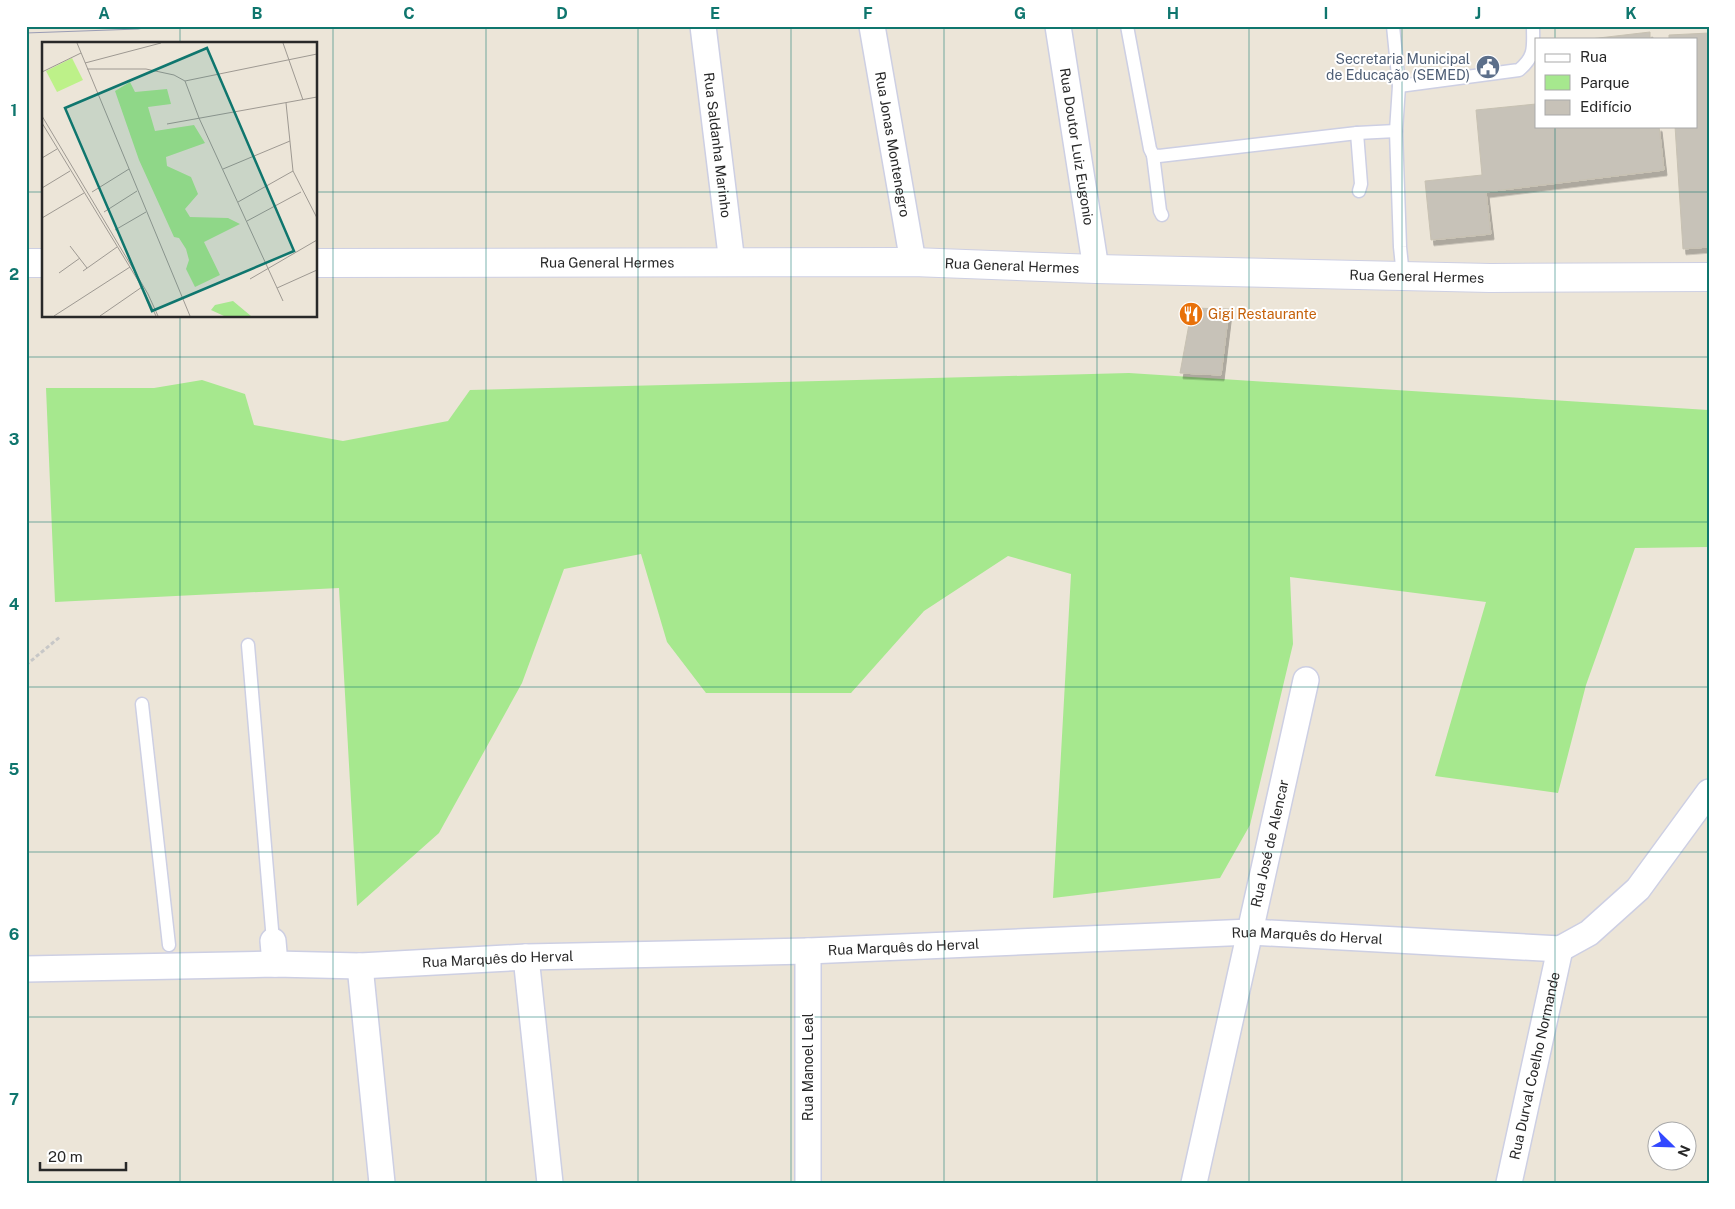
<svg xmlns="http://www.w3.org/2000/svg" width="1735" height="1209" font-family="'Public Sans',sans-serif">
  <defs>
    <filter id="shadow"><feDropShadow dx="3" dy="5.5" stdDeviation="0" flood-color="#0004"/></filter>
  </defs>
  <rect width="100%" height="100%" fill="#ece5d8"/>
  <polygon fill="#a6e88e" points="1129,373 1708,410 1709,547 1635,548 1586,685 1558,793 1435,776 1486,602 1290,577 1293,644 1250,825 1220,878 1053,898 1071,574 1008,556 924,611 851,693 706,693 667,642 641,554 564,569 522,683 439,833 357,906 339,588 55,602 46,388 154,388 202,380 245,394 254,425 343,441 448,421 470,390"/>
  <g fill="#c7c2b8" stroke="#c7c1b2" filter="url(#shadow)">
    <polygon points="1650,32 1650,39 1590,39"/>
    <polygon points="1709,33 1709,247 1683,249 1675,126 1696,126 1696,39 1669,39 1669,35"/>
    <polygon points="1536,104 1536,126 1659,126 1664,170 1486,192 1491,234 1431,240 1425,181 1482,175 1476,110"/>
    <polygon points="1192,308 1229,309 1221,375 1180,373"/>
  </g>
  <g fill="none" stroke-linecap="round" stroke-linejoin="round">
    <g stroke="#cdcfe3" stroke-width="15">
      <g id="service">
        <polyline points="1127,26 1150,149 1153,155 1159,156 1357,133 1396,131"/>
        <polyline points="1393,26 1399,86 1396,131 1400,247 1403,276"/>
        <path d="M1399 86 1519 70C1536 56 1533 46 1533 26"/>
        <polyline points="1357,133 1361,184 1359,191"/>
        <polyline points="1153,155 1160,211 1162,215"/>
        <polyline points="248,645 273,941"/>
        <polyline points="142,704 169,945"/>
      </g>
    </g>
    <g stroke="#cdcfe3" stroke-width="28">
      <g id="minor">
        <path id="s1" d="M703 26 732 263"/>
        <path id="s2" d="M872 26 913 262"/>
        <path id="s3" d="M1058 26 1096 269"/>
        <polyline points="273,941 275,964"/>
        <polyline points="526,957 550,1183"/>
        <polyline points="360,966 382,1183"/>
        <path id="s4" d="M26 969 275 964 360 966 526 957 808 951 1251 932 1560 949 1589 933 1638 889 1709 792"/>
        <polyline points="808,1183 808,951"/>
        <path id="s5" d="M1194 1183 1306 680"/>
        <path id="s6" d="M1509 1183 1560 949"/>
      </g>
    </g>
    <g stroke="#cdcfe3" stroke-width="30">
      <g id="tertiary">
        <polyline points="26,263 44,263"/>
        <path id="s7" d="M316 263 913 262 1096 269 1490 278 1709 277"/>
      </g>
    </g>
    <polyline stroke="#c7c7c7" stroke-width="3" stroke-dasharray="4 2.5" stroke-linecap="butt" points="26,665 61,636"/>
    <use href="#service" stroke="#fff" stroke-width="12"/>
    <use href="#minor" stroke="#fff" stroke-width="25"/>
    <use href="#tertiary" stroke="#fff" stroke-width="28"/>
    <polyline stroke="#9a9cb4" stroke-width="1" points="26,33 138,29 155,26"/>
  </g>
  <path fill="none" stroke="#0f766e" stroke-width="1" stroke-opacity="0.55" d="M180 26V44M333 26V1183M486 26V1183M638 26V1183M791 26V1183M944 26V1183M1097 26V1183M1249 26V1183M1402 26V1183M1555 26V39M1555 126V1183M26 192H44M316 192H1709M180 316V1183M26 357H1709M26 522H1709M26 687H1709M26 852H1709M26 1017H1709"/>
  <defs>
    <g id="civic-disc" transform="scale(1.25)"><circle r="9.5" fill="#5c6f8a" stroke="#fff"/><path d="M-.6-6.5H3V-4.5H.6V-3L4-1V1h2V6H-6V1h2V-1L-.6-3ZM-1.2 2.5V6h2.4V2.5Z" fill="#fff"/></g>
    <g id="restaurant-disc" transform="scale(1.25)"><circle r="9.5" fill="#e8710a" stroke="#fff"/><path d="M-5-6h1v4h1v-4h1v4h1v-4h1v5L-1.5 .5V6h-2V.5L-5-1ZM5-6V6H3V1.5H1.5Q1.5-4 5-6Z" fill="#fff"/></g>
  </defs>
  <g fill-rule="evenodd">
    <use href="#civic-disc" x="1488" y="67"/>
    <use href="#restaurant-disc" x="1191" y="314"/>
  </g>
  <g text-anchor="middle" stroke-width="4" stroke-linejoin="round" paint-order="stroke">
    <g font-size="14" fill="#4e5e75" stroke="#fff" text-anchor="end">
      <text x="1470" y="64">Secretaria Municipal<tspan x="1470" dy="16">de Educação (SEMED)</tspan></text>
    </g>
    <g font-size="14" fill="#282828" stroke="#fff">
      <text dy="5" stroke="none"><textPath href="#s2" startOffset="120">Rua Jonas Montenegro</textPath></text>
      <text dy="5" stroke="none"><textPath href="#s1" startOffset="120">Rua Saldanha Marinho</textPath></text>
      <text dy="5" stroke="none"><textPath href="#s3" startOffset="122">Rua Doutor Luiz Eugonio</textPath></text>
      <text dy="5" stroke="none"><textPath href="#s7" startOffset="291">Rua General Hermes</textPath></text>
      <text dy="5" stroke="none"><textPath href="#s7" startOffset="696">Rua General Hermes</textPath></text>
      <text dy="5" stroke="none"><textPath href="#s7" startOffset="1101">Rua General Hermes</textPath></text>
      <text dy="5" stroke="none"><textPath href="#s5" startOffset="348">Rua José de Alencar</textPath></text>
      <text dy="5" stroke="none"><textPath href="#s4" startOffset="1282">Rua Marquês do Herval</textPath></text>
      <text dy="5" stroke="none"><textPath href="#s4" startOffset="878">Rua Marquês do Herval</textPath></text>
      <text dy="5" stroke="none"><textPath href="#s4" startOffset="472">Rua Marquês do Herval</textPath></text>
      <text dy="5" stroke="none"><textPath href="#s6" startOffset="120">Rua Durval Coelho Normande</textPath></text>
      <text transform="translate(808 1067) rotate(-90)" y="5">Rua Manoel Leal</text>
    </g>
    <g font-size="14" fill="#c56008" stroke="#fff" text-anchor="start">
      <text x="1208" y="319">Gigi Restaurante</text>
    </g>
  </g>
  <g transform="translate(42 42)">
    <rect width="275" height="275" fill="#ece5d8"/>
    <path d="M88 40 93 50 125 47 129 62 106 65 113 89 152 83 163 101 124 115 125 124 149 135 156 152 143 167 148 175 186 176 198 182 162 200 178 233 153 245 144 227 147 218 144 207 137 196 132 195 97 118 73 49ZM191 259 209 274H182L169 268 173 263Z" fill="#a6e88e"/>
    <path d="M30 16 41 38 15 50 4 29Z" fill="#bdf189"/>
    <path fill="none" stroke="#9e9992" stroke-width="1" d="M35 1 148 274M241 1 261 58M43 21 119 1M45 27H104L132 33 143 39 157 76 241 259M0 30 39 11M143 39 275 12M244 61 251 129 275 176M0 74 106 252 116 274M0 81 100 245 114 274M125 82 275 55M0 116 15 107M181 127 248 99M0 146 28 129M50 150 87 127M196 160 251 129M62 170 95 149M0 176 42 151M205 179 259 150M73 188 104 170M28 204 45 226M41 229 75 205M17 231 38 216M208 237 275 198M235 246 275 228M12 274 88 225M58 274 100 245"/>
    <path fill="#0f766e" fill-opacity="0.15" stroke="#0f766e" stroke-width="2.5" d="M165 6 252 209 110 269 23 66Z"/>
    <rect width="275" height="275" fill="none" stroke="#282828" stroke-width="2.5"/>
  </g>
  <rect width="1735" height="1209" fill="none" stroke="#ffffff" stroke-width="55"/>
  <rect x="1535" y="38" width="162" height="90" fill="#ffffff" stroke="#a9a9a9"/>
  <rect x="1545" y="54" width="25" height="8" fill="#ffffff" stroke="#a9a9a9"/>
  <text x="1580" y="62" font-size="15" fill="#282828">Rua</text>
  <rect x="1545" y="75" width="25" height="15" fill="#a6e88e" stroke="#a9a9a9"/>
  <text x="1580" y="88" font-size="15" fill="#282828">Parque</text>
  <rect x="1545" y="100" width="25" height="15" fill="#c7c2b8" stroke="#a9a9a9"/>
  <text x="1580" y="112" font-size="15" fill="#282828">Edifício</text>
  <g transform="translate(1672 1146) rotate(113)"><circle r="24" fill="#ffffff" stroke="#a9a9a9"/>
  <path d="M0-4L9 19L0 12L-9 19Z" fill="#3248ff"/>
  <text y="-8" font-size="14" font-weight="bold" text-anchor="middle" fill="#282828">N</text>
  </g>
  <path d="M40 1162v8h86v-8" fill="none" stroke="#282828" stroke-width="2.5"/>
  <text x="48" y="1162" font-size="15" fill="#282828" stroke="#ffffff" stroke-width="4" paint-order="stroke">20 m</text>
  <rect x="28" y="28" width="1680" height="1154" fill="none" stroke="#0f766e" stroke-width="2"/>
  <g font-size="16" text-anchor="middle" font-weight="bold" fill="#0f766e">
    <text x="104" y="19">A</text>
    <text x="257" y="19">B</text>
    <text x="409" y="19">C</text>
    <text x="562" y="19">D</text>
    <text x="715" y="19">E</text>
    <text x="868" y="19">F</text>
    <text x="1020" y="19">G</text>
    <text x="1173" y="19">H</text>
    <text x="1326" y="19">I</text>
    <text x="1478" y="19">J</text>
    <text x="1631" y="19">K</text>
    <text x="14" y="116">1</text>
    <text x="14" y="280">2</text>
    <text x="14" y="445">3</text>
    <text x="14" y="610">4</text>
    <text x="14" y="775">5</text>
    <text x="14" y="940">6</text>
    <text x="14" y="1105">7</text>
  </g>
</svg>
